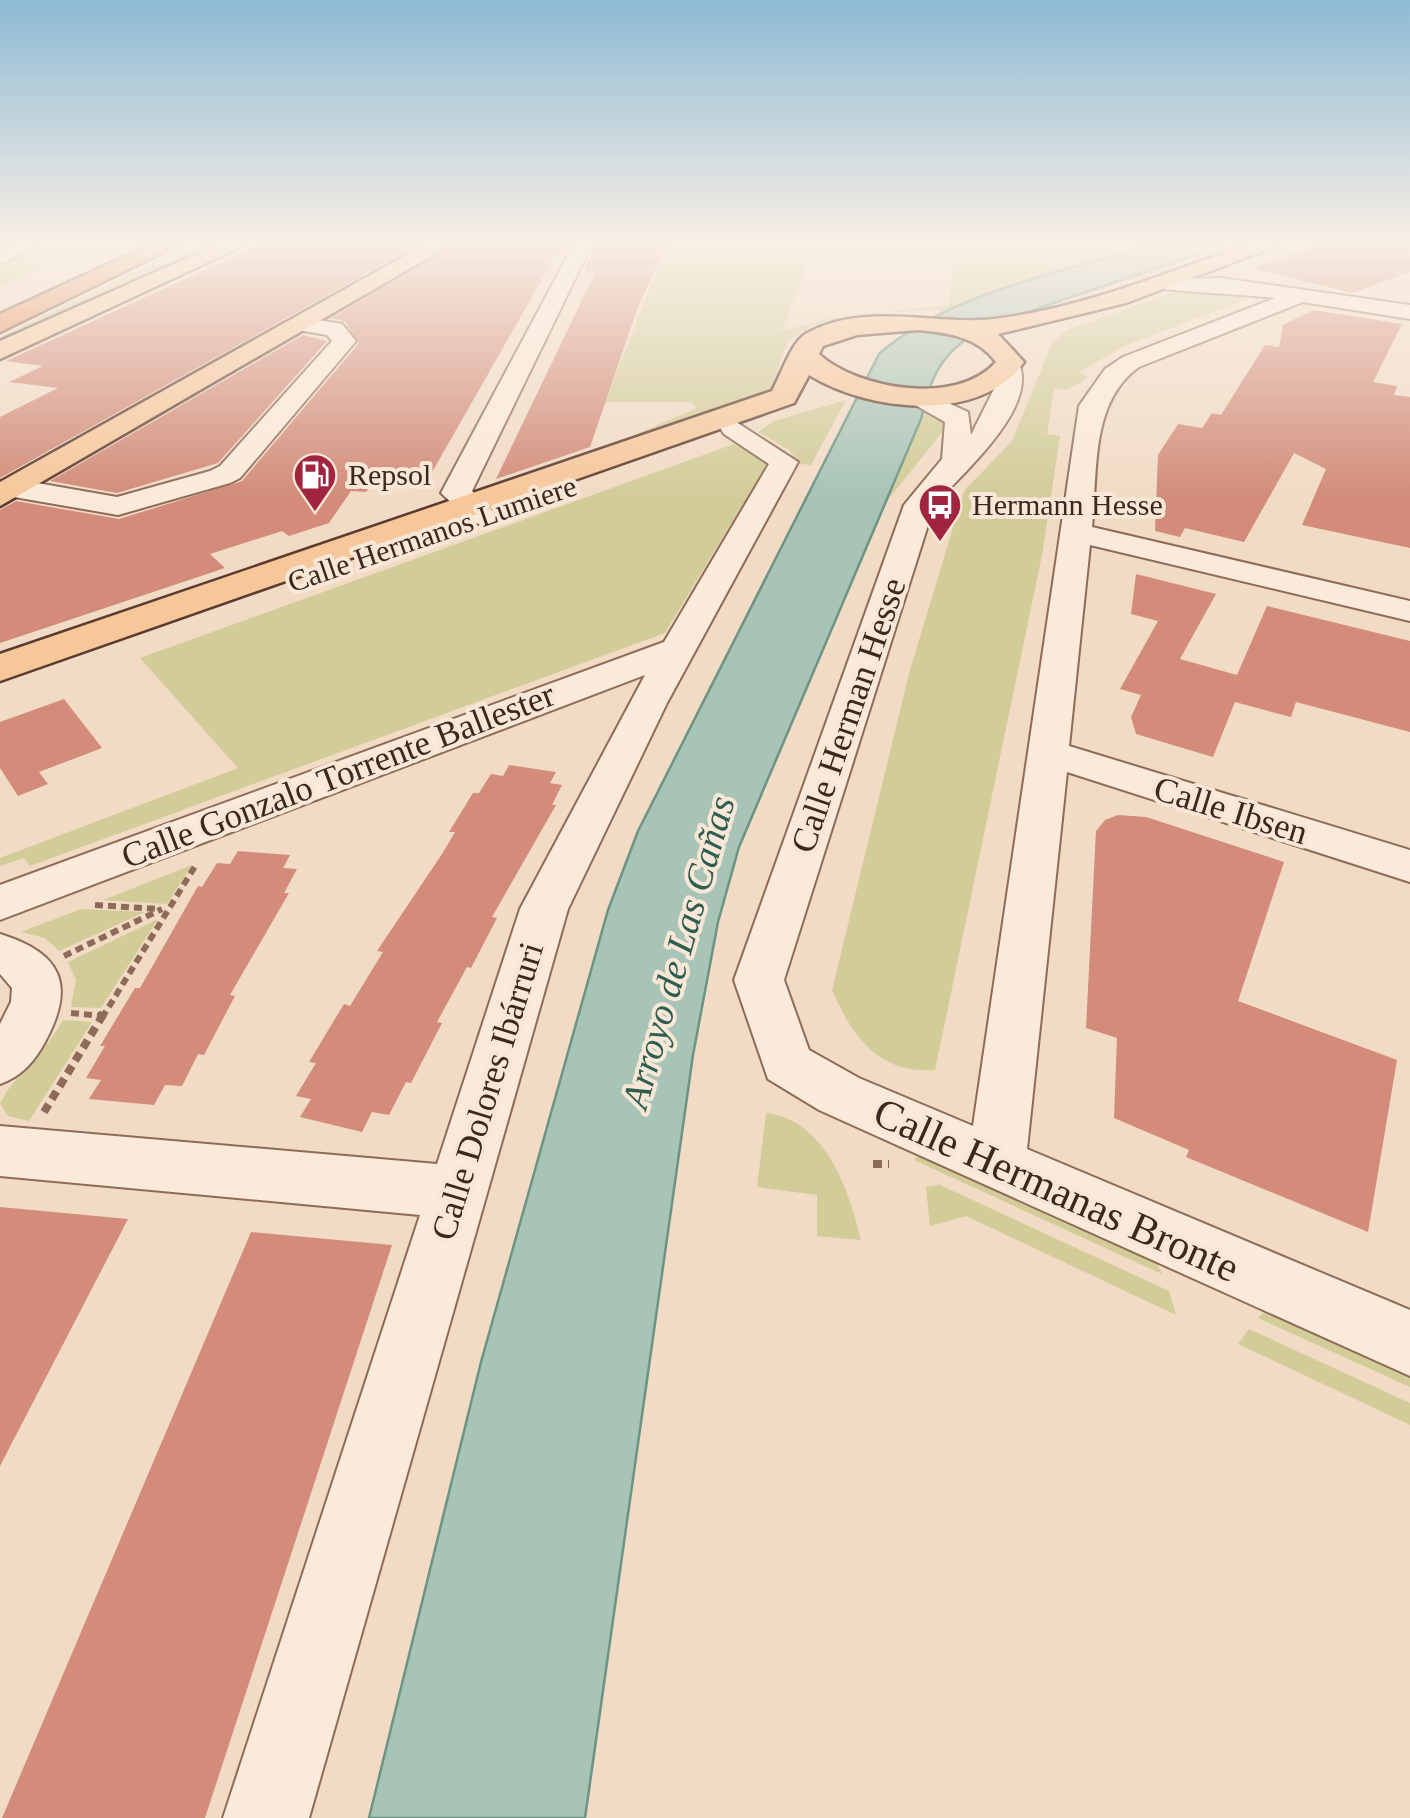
<svg xmlns="http://www.w3.org/2000/svg" width="1410" height="1818" font-family="'Times New Roman',serif">
  <rect width="100%" height="100%" fill="#f1dbc5"/>
  <g fill="#d1cc98">
    <polygon points="43,244 94,244 0,287 0,264"/>
    <polygon points="193,244 223,244 0,343 0,337"/>
    <path d="M667 244H814L782 331 832 318 949 305 956 244H1090L1089 256 1108 258 943 312 930 310C894 313 807 313 787 345 776 362 781 379 767 395L620 447 611 445 697 408 691 402H605Z"/>
    <polygon points="1227,244 1247,244 992,324"/>
    <path d="M1186 288 1242 293 1248 299 1124 346 1078 373 1088 377 1068 390 1054 389 1047 434 1060 436 1042 555 935 1070C879 1074 853 1038 832 990L910 670 964 491 1012 441 1052 343 1067 330Z"/>
    <polygon points="846,400 811,465 801,464 789,450 758,432 774,421"/>
    <polygon points="923,407 945,422 944,430 878,512"/>
    <polygon points="734,444 768,462 665,633 30,866 24,858 0,866 0,858 238,768 140,658"/>
    <polygon points="192,865 167,904 103,900"/>
    <polygon points="81,909 145,912 59,951 45,938 21,932"/>
    <polygon points="158,919 101,1008 71,1007 76,980 68,962"/>
    <path d="M63 1020 92 1022 29 1121 8 1116 0 1103C18 1071 45 1053 63 1020Z"/>
    <path d="M766 1113C826 1120 849 1190 861 1240L817 1236V1195L757 1187Z"/>
    <polygon points="920,1154 1153,1256 1162,1274 914,1160"/>
    <polygon points="940,1185 1169,1291 1176,1315 966,1216 930,1226 926,1187"/>
    <polygon points="1268,1308 1410,1372 1410,1387 1258,1318"/>
    <polygon points="1249,1329 1410,1403 1410,1425 1238,1344"/>
  </g>
  <path fill="#a7c4b6" stroke="#6d9482" stroke-width="2.5" d="M1153 244H1227L992 324C947 346 931 370 921 419L739 847 718 922 693 1055 585 1818H369L481 1362 608 910 638 831 879 354C946 293 1068 271 1153 244Z"/>
  <g fill="#d28c79">
    <polygon points="261,244 419,244 0,478 0,417 58,388 9,382 43,366 6,361"/>
    <polygon points="455,244 570,244 562,258 556,255 427,481 374,480 366,492 351,491 329,523 289,536 282,531 210,554 225,568 0,643 0,510 16,501 119,519 242,481 359,343 345,322 331,318"/>
    <polygon points="596,244 667,244 638,307 590,447 496,479 594,275 584,270"/>
    <polygon points="1322,244 1410,244 1410,272 1352,293 1252,268"/>
    <polygon points="1313,310 1402,324 1373,382 1397,386 1394,395 1410,397 1410,548 1302,525 1326,469 1294,453 1244,542 1185,528 1180,537 1155,531 1158,455 1178,424 1202,428 1212,413 1221,415 1265,345 1279,347 1283,325"/>
    <polygon points="303,335 327,341 218,463 117,493 50,481"/>
    <polygon points="1136,574 1216,594 1180,659 1237,675 1267,606 1410,641 1410,732 1296,702 1291,717 1235,702 1213,757 1136,734 1131,717 1141,695 1120,689 1158,621 1131,614"/>
    <polygon points="64,699 102,748 39,772 48,784 18,796 0,768 0,722"/>
    <polygon points="509,765 556,772 550,783 562,785 552,805 556,805 492,917 497,918 471,968 467,967 437,1022 442,1023 411,1083 406,1082 389,1115 372,1112 362,1132 300,1117 311,1099 296,1096 316,1063 309,1062 344,1004 350,1006 383,952 377,951 442,854 455,832 449,832 473,793 479,793 491,774 503,776"/>
    <polygon points="1118,815 1146,817 1284,862 1238,1001 1397,1060 1368,1232 1186,1157 1189,1150 1114,1118 1117,1038 1086,1028 1096,831 1105,820"/>
    <polygon points="238,851 290,855 283,868 297,869 284,893 289,893 230,995 235,996 204,1055 198,1054 182,1086 165,1085 154,1105 89,1099 101,1080 86,1078 105,1046 100,1046 135,988 140,988 198,886 202,887 217,863 230,864"/>
    <polygon points="0,1207 128,1219 0,1466"/>
    <polygon points="251,1232 392,1245 205,1818 2,1818"/>
  </g>
  <g fill="none" stroke-linecap="round" stroke-linejoin="round">
    <g stroke="#8e6b59" stroke-width="4">
      <g id="minor">
        <polygon points="17,244 41,244 0,264 0,251"/>
        <polygon points="574,244 592,244 472,491 498,516 483,525 472,522 441,493"/>
        <path d="M1222 278 1410 305V319L1303 302 1139 367C1090 402 1098 471 1092 527L1410 601V621L1090 545 1069 746 1410 850V882L1067 772 1027 1149 1410 1310V1376L819 1110 768 1079 734 980 904 505 942 459 945 422 896 394 900 389H918L968 412 971 435 994 389 997 366 1009 359 1018 361C1041 408 960 474 934 506L784 980 809 1050 859 1078 973 1126 1079 406 1105 369 1123 357 1275 298C1254 295 1147 290 1141 285L1151 279Z"/>
        <polygon points="300,317 342,324 356,341 240,478 230,483 118,515 14,497 0,489 4,482 14,479 117,497 210,471 220,466 332,341 327,335 292,329 289,324"/>
        <polygon points="733,420 798,462 667,703 568,909 309,1818 223,1818 420,1215 0,1176 0,1126 437,1164 520,909 645,675 0,920 0,885 664,642 769,464 724,434 720,428 724,422"/>
        <path d="M0 934C62 953 76 985 45 1042 34 1062 22 1076 0 1084V1024L11 1002 12 988 0 974Z"/>
      </g>
    </g>
    <g stroke="#5c3a2e" stroke-width="5">
      <g id="major">
        <polygon points="219,244 247,244 0,359 0,341"/>
        <polygon points="426,244 452,244 0,506 0,482"/>
        <path d="M1250 244H1281L1126 303 998 334 1024 362C980 425 867 411 809 375L794 403 0 681V654L772 391C781 375 791 342 807 333 870 300 938 328 1002 318 1088 306 1168 272 1250 244ZM918 330C947 333 977 336 996 362 958 406 858 390 819 354L823 346 857 335Z"/>
      </g>
    </g>
    <g stroke="#5c3a2e" stroke-width="5">
      <polygon id="highway" points="152,244 180,244 0,332 0,314"/>
    </g>
    <g stroke="#8e6b59" stroke-width="6" stroke-dasharray="8 5" stroke-linecap="butt">
      <polyline points="95,905 158,909"/>
      <polyline points="64,956 162,909"/>
      <polyline points="71,1013 103,1016"/>
      <polyline points="102,1018 197,863"/>
    </g>
    <g stroke="#8e6b59" stroke-width="8" stroke-dasharray="9 6" stroke-linecap="butt">
      <polyline points="98,1015 103,1016"/>
      <polyline points="44,1112 103,1015"/>
      <polyline points="873,1164 889,1164"/>
    </g>
    <use href="#minor" fill="#fbead9" fill-rule="evenodd"/>
    <use href="#major" fill="#f6c79b" fill-rule="evenodd"/>
    <use href="#highway" fill="#e58651" fill-rule="evenodd"/>
  </g>
  <linearGradient id="sky" x2="0" y2="1"><stop stop-color="#8ebad4"/><stop offset="0.49" stop-color="#f9efe5"/><stop offset="1" stop-color="#f9efe5" stop-opacity="0"/></linearGradient>
  <rect width="1410" height="498" fill="url(#sky)"/>
  <defs>
    <g id="fuel-pin" transform="scale(2.25)"><path d="M0 17L-7.5 6A9.5 9.5 0 1 1 7.5 6Z" fill="#a1253f" stroke="#f8e7d6"/><path d="M-5.5-6h7V0h2V4h1.3V-2.5L3-4.5l.8-.8L6-3V5H2.5V1h-1V6h-7ZM-4.2-4.7v3.2H.2V-4.7Z" fill="#fff"/></g>
    <g id="bus-pin" transform="scale(2.25)"><path d="M0 17L-7.5 6A9.5 9.5 0 1 1 7.5 6Z" fill="#a1253f" stroke="#f8e7d6"/><path d="M-5-6H5V4H4V6H2V4H-2V6H-4V4H-5ZM-3.5-4V0h7V-4ZM-3.5 1.2v1.5H-2V1.2ZM2 1.2v1.5H3.5V1.2Z" fill="#fff"/></g>
  </defs>
  <g fill-rule="evenodd">
    <use href="#fuel-pin" x="315" y="475"/>
    <use href="#bus-pin" x="940" y="505"/>
  </g>
  <g text-anchor="middle" stroke-width="8" stroke-linejoin="round" paint-order="stroke">
    <g font-size="30" fill="#3d271e" stroke="#f8e7d6" text-anchor="start">
      <text x="348" y="485">Repsol</text>
      <text x="972" y="515">Hermann Hesse</text>
    </g>
    <g font-size="30" fill="#3d271e" stroke="#f8e7d6">
      <text transform="translate(432 534) rotate(-19)" y="10">Calle Hermanos Lumiere</text>
    </g>
    <g font-size="35" fill="#3d271e" stroke="#f8e7d6">
      <text transform="translate(848 715) rotate(-71)" y="12">Calle Herman Hesse</text>
      <text transform="translate(338 775) rotate(-21)" y="12">Calle Gonzalo Torrente Ballester</text>
      <text transform="translate(1231 810) rotate(17)" y="12">Calle Ibsen</text>
      <text transform="translate(487 1091) rotate(-73)" y="12">Calle Dolores Ibárruri</text>
    </g>
    <g font-size="38" font-style="italic" fill="#2d5e51" stroke="#f8e7d6">
      <text transform="translate(678 952) rotate(-74)" y="13">Arroyo de Las Cañas</text>
    </g>
    <g font-size="42" fill="#3d271e" stroke="#f8e7d6">
      <text transform="translate(1057 1189) rotate(24)" y="15">Calle Hermanas Bronte</text>
    </g>
  </g>
</svg>
